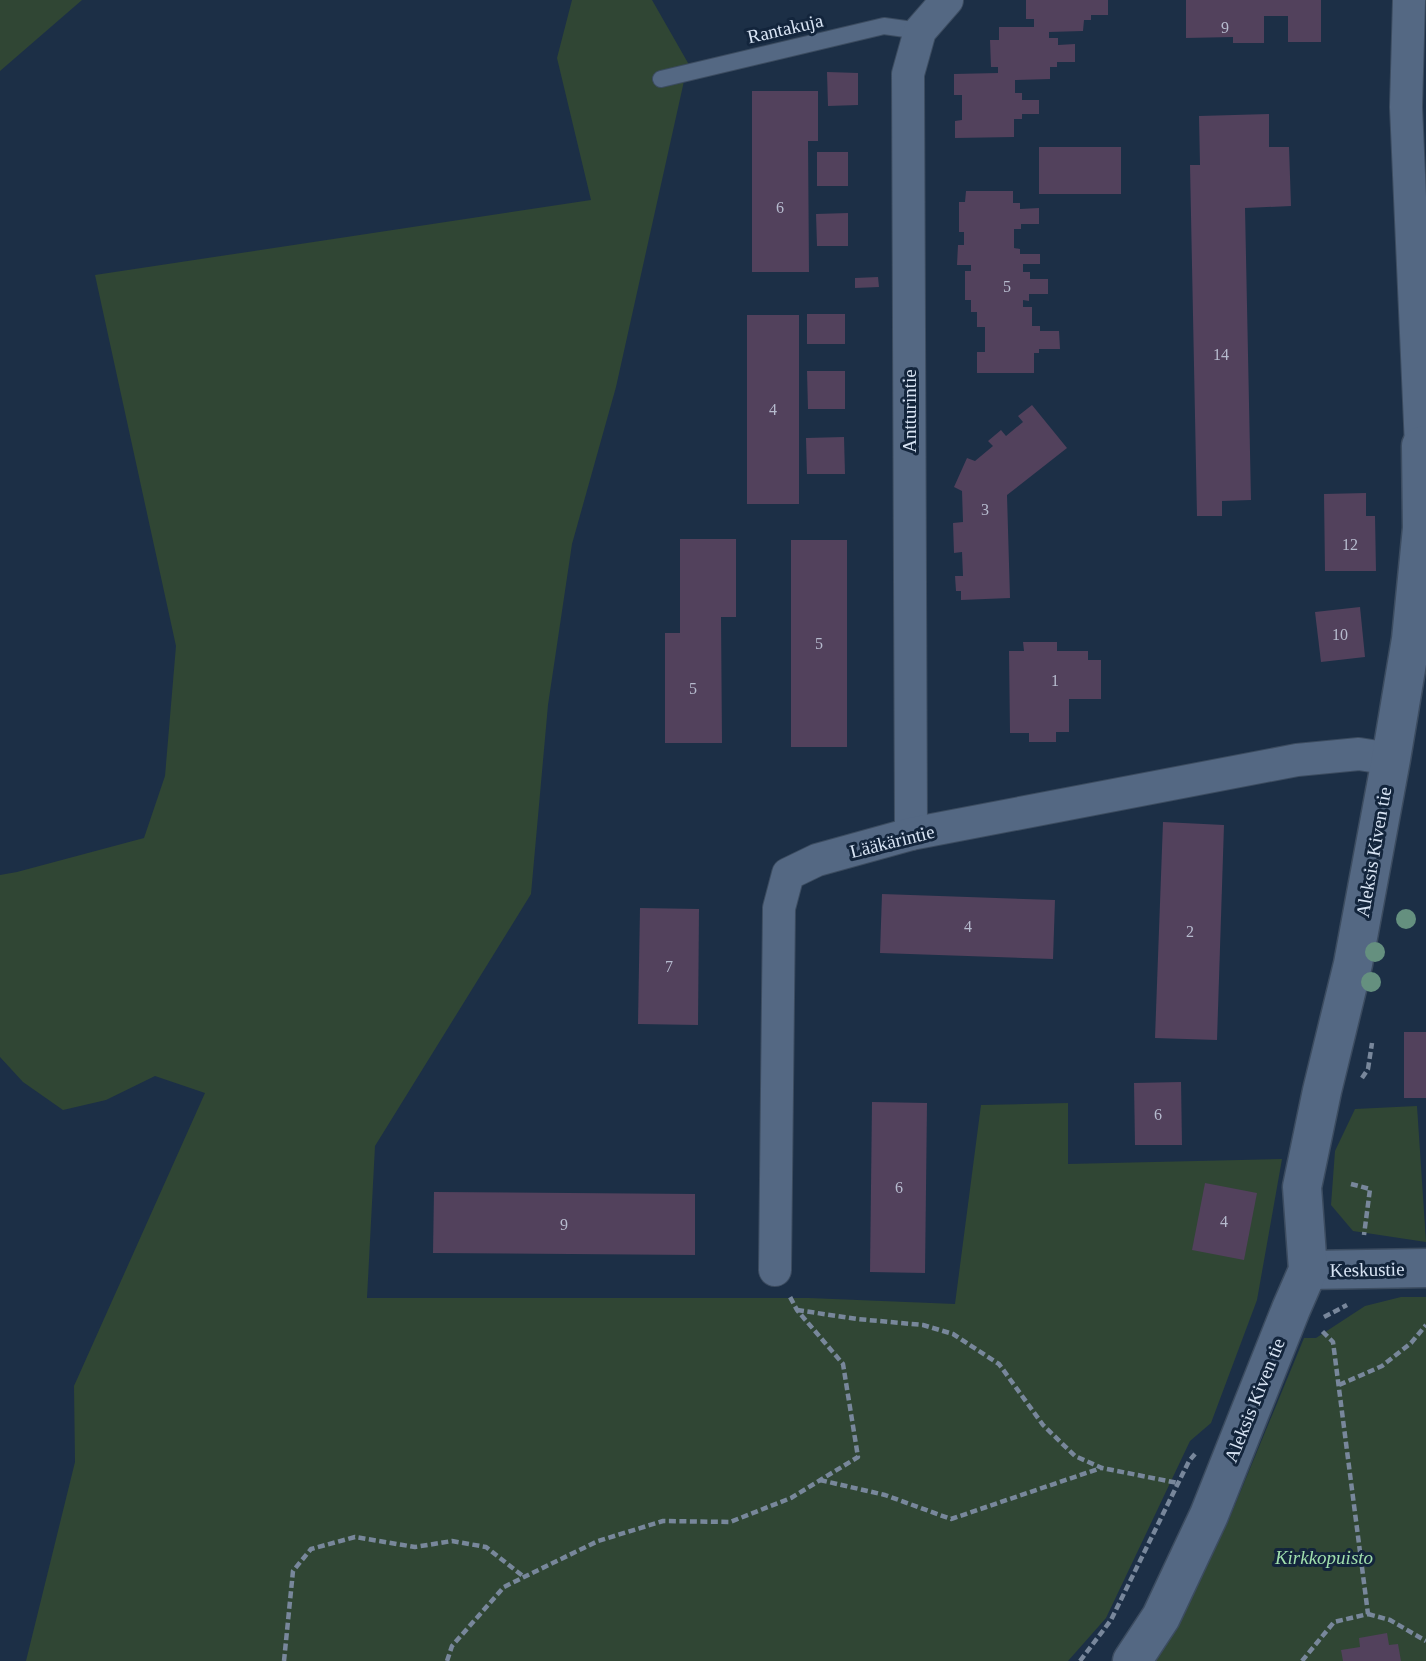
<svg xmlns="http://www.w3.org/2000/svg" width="1426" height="1661" font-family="Georgia,serif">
  <rect width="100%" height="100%" fill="#1c2f46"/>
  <g fill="#304634">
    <polygon points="0,0 82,0 0,71"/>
    <polygon points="572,0 652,0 688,63 616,387 572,544 548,705 531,894 375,1146 367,1298 809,1298 955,1304 981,1105 1068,1103 1068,1164 1282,1159 1257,1300 1211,1423 1190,1441 1106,1618 1068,1661 26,1661 75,1462 74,1386 205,1093 155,1076 106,1100 63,1110 23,1082 0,1057 0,875 17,872 144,838 165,776 176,646 95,275 591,200 557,58"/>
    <polygon points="1417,1106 1426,1242 1353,1231 1331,1205 1335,1151 1355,1109"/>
    <polygon points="1401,1297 1426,1297 1426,1661 1156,1661 1227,1524 1304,1338 1316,1338 1365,1306"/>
  </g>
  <g fill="#52415c">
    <polygon points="1026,0 1108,0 1108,15 1091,15 1091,20 1084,20 1083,31 1049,32 1049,38 1058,38 1058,45 1075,44 1075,62 1057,62 1057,67 1050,67 1050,79 1015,80 1015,93 1022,93 1022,100 1039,100 1039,114 1022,114 1022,119 1014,119 1014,137 955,138 955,121 962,120 962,95 954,95 954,74 998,73 998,67 991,67 990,40 999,40 999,27 1034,27 1034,19 1026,19"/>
    <polygon points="1186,0 1321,0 1321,42 1288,42 1288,16 1264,16 1264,43 1233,43 1233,37 1186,38"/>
    <polygon points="827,72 858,73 858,105 828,106"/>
    <polygon points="752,91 818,91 818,141 808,141 809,272 752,272"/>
    <polygon points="1269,114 1269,147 1289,147 1291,206 1245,208 1251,500 1222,501 1222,516 1197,516 1190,165 1200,165 1199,116"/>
    <rect x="1039" y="147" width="82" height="47"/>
    <rect x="817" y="152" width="31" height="34"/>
    <polygon points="966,191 1013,191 1013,203 1020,203 1020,209 1039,208 1039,224 1021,224 1021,229 1014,229 1014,248 1020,249 1020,254 1040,254 1040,264 1023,264 1023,272 1030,272 1030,279 1048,279 1048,294 1029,294 1029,301 1023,300 1023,307 1032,307 1032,326 1040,326 1040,331 1059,331 1060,349 1039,349 1039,353 1034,353 1034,373 977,373 977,352 985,352 985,327 977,327 977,312 971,312 971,300 965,300 965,271 971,271 971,265 957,265 958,245 964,245 964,232 959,232 959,202 965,202"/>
    <polygon points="848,213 848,246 817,246 816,214"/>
    <polygon points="878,277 879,287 855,288 855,278"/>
    <rect x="807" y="314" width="38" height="30"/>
    <rect x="747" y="315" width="52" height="189"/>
    <polygon points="807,371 845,371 845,409 808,409"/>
    <polygon points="1032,405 1067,448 1007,495 1010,598 961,600 961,591 956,591 955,576 963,576 962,552 954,553 953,523 963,522 962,491 954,487 967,458 975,461 993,446 988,441 1001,430 1006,436 1023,422 1018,416"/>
    <polygon points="844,437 845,474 807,474 806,438"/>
    <polygon points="1366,493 1366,516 1375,516 1376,571 1325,571 1324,494"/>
    <polygon points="680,539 736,539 736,617 721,617 722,743 665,743 665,633 680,633"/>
    <rect x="791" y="540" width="56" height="207"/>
    <polygon points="1360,607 1365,657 1321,662 1315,612"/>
    <polygon points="1023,642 1057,642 1057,651 1088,651 1088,660 1101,660 1101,699 1069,699 1069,732 1056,732 1056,742 1029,742 1029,733 1010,733 1009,651 1024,651"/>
    <polygon points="1163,822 1224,825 1217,1040 1155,1038"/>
    <polygon points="882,894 1055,900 1053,959 880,953"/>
    <polygon points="640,908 699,909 698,1025 638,1024"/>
    <rect x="1404" y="1032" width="22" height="66"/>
    <polygon points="1181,1082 1182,1145 1135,1145 1134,1083"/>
    <polygon points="872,1102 927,1103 925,1273 870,1272"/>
    <polygon points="1205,1183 1257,1193 1244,1260 1192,1250"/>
    <polygon points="434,1192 695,1194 695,1255 433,1253"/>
    <polygon points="1387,1633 1389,1645 1398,1644 1401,1661 1343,1661 1341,1650 1360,1647 1359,1638"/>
  </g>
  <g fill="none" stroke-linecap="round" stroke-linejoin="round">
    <g stroke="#3c4c60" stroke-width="18">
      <polyline id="lane" points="661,79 884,26 920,31"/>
    </g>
    <g stroke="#3c4c60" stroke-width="34">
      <g id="street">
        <polyline points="1409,0 1406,107 1421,446"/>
        <polyline points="911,834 908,74 920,31 947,0"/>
        <polyline points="775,1270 779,908 788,874 817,860 911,834 1297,760 1359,754 1391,759"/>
      </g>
    </g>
    <g stroke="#3c4c60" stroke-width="41">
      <g id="secondary">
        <polyline points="1308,1270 1426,1268"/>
        <polyline points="1132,1661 1161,1617 1209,1515 1291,1309 1308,1270 1302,1187 1322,1091 1353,964 1391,759 1411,639 1422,528 1421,446 1426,445"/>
      </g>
    </g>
    <g stroke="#78879b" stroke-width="4.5" stroke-dasharray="7 3.5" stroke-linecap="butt">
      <polyline points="1362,1078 1368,1069 1372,1043"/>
      <polyline points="1351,1184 1370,1189 1364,1235"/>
      <polyline points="797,1310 857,1319 923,1325 953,1334 999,1364 1043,1425 1075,1456 1102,1468 1178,1483"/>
      <polyline points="1324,1317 1347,1305"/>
      <polyline points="1339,1385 1382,1366 1411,1343 1426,1325"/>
      <polyline points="820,1480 885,1495 951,1519 1101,1468"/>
      <polyline points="1368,1614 1390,1620 1426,1641"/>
      <polyline points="284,1661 293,1571 311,1549 355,1537 415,1547 452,1541 486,1547 524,1577"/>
      <polyline points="447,1661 452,1646 504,1587 524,1577 598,1541 663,1521 730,1522 791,1498 858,1457 843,1364 797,1310 789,1295"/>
      <polyline points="1080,1661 1111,1620 1189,1461 1195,1454"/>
      <polyline points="1302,1661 1334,1622 1368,1614 1333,1342 1320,1329"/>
    </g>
    <use href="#lane" stroke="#546883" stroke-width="16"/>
    <use href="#street" stroke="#546883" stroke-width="32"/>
    <use href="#secondary" stroke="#546883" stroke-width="38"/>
  </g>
  <g fill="#65907f">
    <circle cx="1406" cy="919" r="10"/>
    <circle cx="1375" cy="952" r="10"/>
    <circle cx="1371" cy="982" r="10"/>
  </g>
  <g text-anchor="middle" stroke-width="6" stroke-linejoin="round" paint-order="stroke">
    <g font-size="16" fill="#b6bbce">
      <text x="1225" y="33">9</text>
      <text x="780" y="213">6</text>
      <text x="1007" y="292">5</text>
      <text x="1221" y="360">14</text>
      <text x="773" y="415">4</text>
      <text x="985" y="515">3</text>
      <text x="1350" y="550">12</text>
      <text x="1340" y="640">10</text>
      <text x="819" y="649">5</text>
      <text x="1055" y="686">1</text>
      <text x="693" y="694">5</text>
      <text x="968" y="932">4</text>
      <text x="1190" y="937">2</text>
      <text x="669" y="972">7</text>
      <text x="1158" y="1120">6</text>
      <text x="899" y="1193">6</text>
      <text x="1224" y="1227">4</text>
      <text x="564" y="1230">9</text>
    </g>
    <g font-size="19" fill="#d8e4f4" stroke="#13253c">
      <text transform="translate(785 28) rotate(-13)" y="7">Rantakuja</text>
      <text transform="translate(909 411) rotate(-90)" y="7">Antturintie</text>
      <text transform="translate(892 841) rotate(-14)" y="7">Lääkärintie</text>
      <text transform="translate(1373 852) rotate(-80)" y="7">Aleksis Kiven tie</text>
      <text transform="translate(1367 1269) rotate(-1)" y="7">Keskustie</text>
      <text transform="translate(1254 1400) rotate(-68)" y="7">Aleksis Kiven tie</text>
    </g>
    <g font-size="19" font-style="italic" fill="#a0dfad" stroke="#13253c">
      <text x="1324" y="1564">Kirkkopuisto</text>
    </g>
  </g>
</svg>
